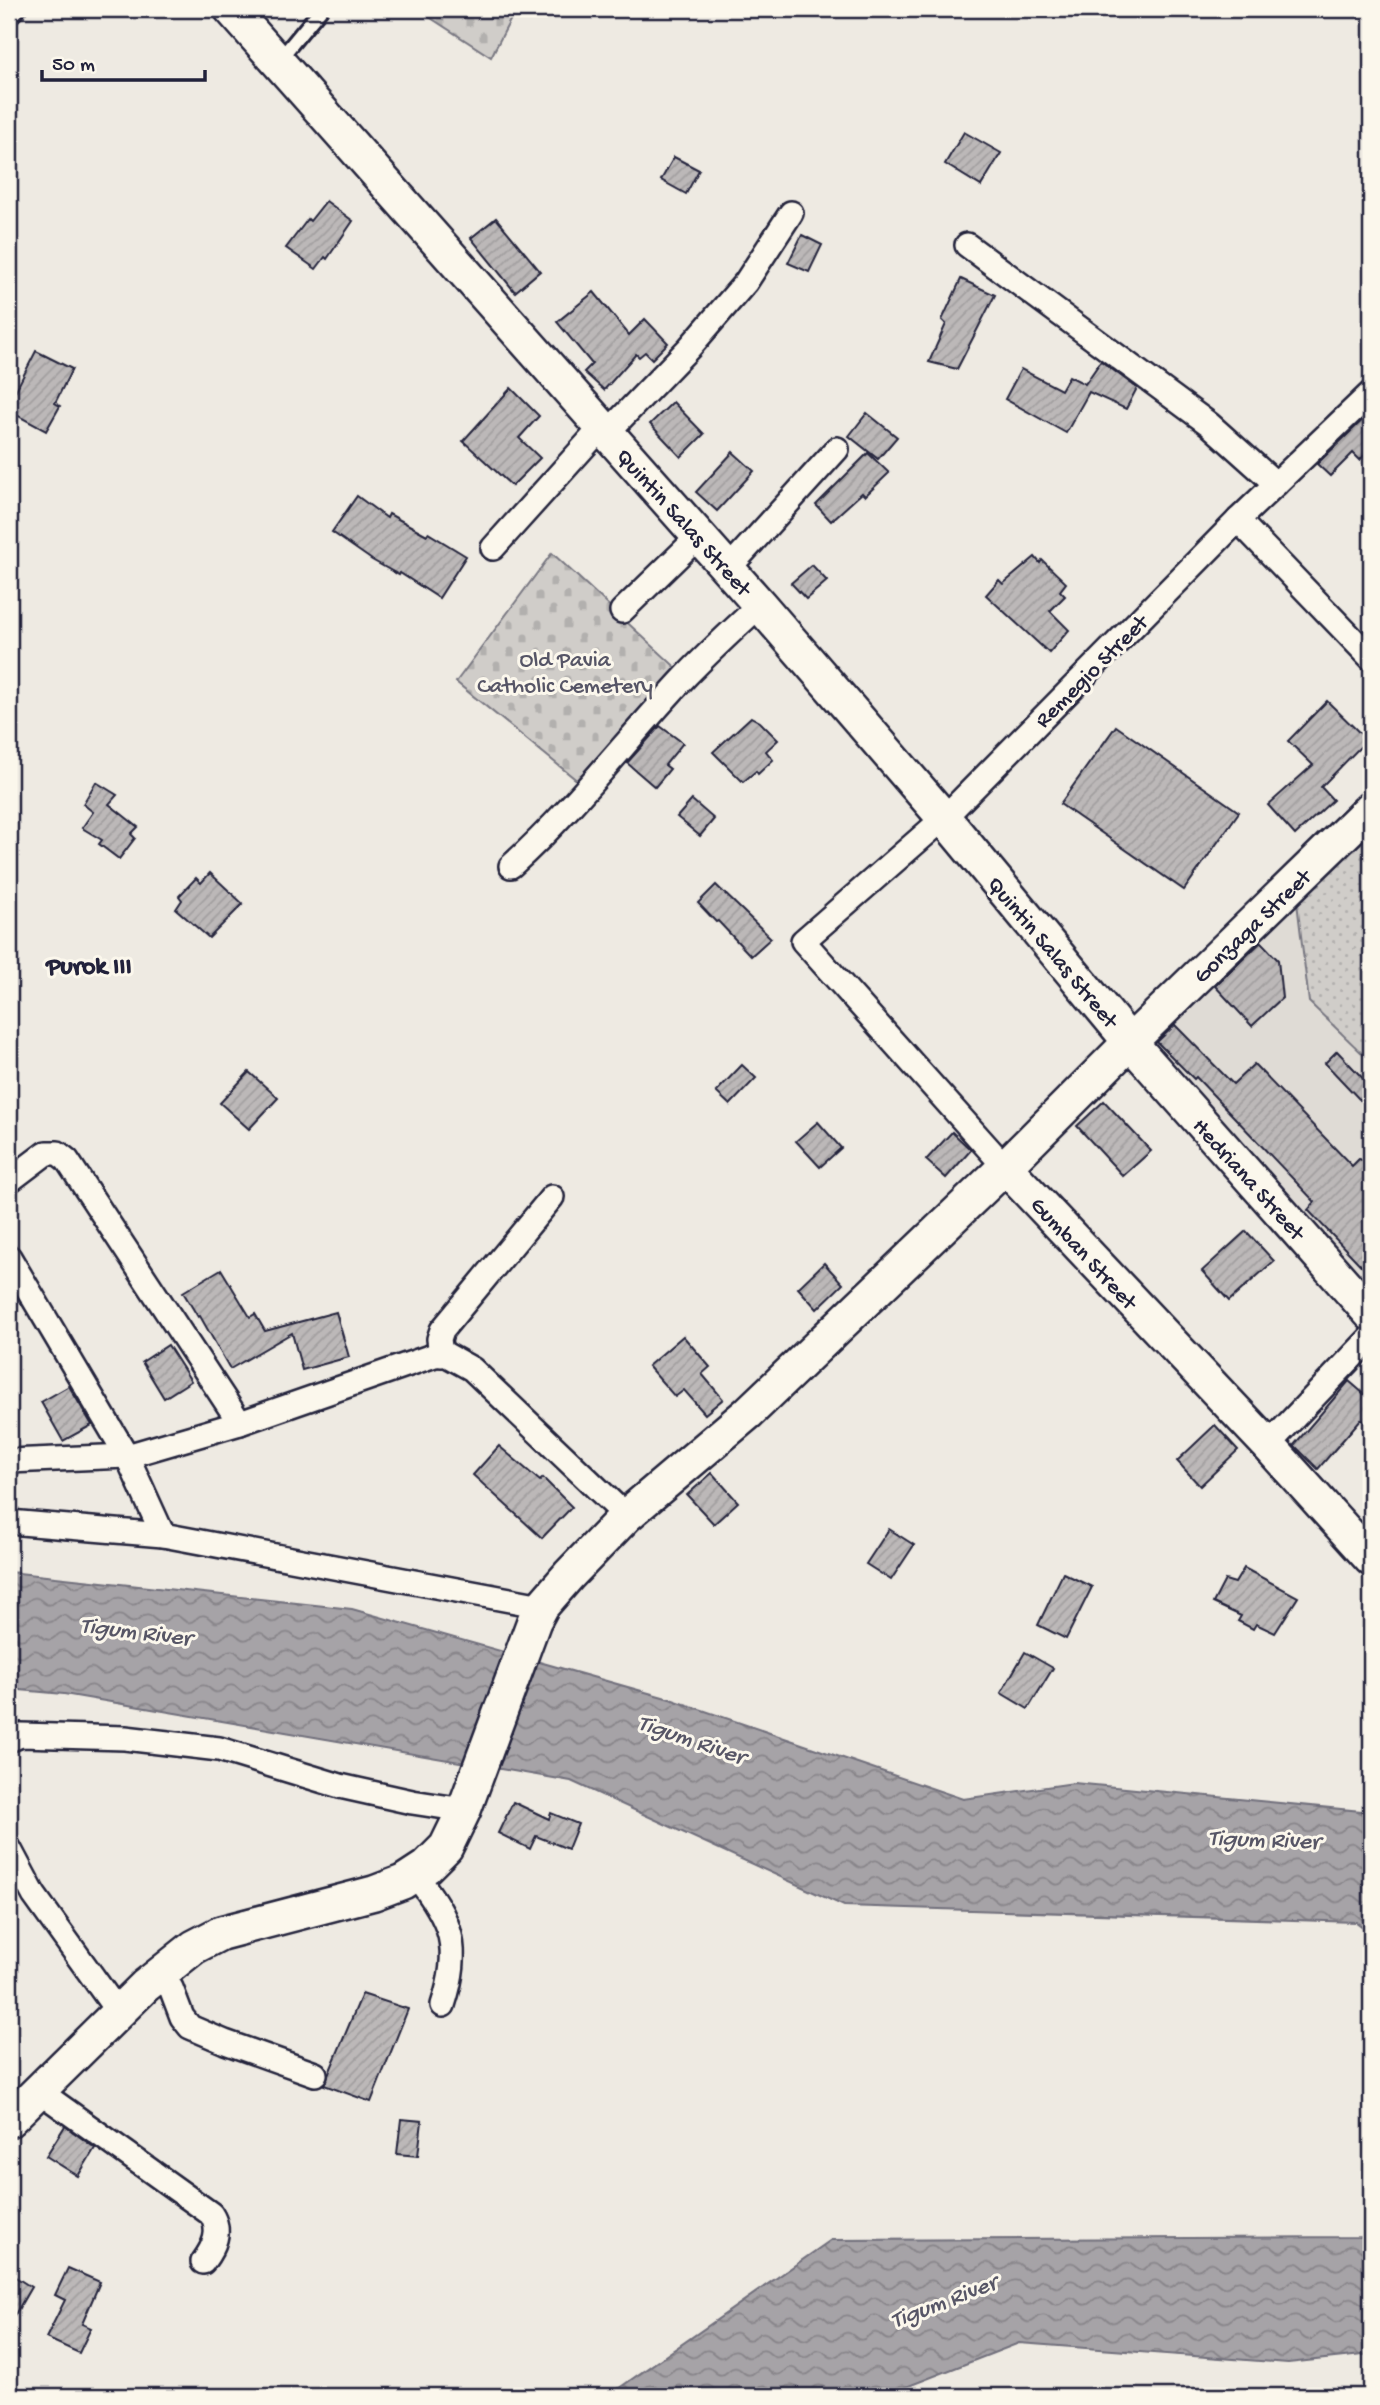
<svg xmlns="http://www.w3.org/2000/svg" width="1380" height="2405" font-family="'Gochi Hand',sans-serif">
  <defs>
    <pattern id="cemetery-stones" width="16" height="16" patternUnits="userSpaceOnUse" patternTransform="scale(1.75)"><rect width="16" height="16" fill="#d0cdc9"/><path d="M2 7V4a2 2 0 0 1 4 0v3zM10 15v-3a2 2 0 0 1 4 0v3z" fill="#b2b0ae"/></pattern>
    <pattern id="park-dots" width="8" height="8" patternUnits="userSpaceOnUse" patternTransform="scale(1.75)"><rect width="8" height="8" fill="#d0cdc9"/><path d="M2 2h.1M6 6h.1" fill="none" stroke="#b2b0ae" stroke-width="1.8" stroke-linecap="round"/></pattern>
    <pattern id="water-waves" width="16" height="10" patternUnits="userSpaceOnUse" patternTransform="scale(1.75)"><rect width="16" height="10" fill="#a6a3a7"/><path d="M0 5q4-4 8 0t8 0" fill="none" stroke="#878489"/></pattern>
    <pattern id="building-hatch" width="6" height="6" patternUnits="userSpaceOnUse" patternTransform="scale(1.75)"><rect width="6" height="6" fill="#bcb8b8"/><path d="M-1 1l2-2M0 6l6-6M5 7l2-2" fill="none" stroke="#a19e9f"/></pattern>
  </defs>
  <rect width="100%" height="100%" fill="#eeeae2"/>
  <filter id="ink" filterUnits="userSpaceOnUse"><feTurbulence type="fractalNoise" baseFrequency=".0143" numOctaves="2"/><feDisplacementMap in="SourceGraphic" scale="14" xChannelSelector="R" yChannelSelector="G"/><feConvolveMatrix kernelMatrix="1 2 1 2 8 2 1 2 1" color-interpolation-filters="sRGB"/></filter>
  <g filter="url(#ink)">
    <polygon fill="#dfdbd5" points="1296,894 1309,1002 1371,1062 1371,1286 1143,1035"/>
    <g fill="url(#cemetery-stones)" stroke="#797882" stroke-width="2">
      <polygon points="417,9 516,9 491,57"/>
      <polygon points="552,553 683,674 584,786 456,682"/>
    </g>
    <polygon fill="url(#park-dots)" stroke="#797882" stroke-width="2" points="1371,821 1371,1062 1309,1002 1296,894"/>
    <g fill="url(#water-waves)" stroke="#716f7c" stroke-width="2">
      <polygon points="9,1572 352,1609 670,1699 963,1799 1074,1783 1371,1812 1371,1933 1356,1922 844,1906 571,1781 64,1694 9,1689"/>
      <polygon points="1371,2230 1371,2354 1288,2363 1019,2343 883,2396 612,2396 615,2391 831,2240 1361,2237"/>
    </g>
    <g fill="url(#building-hatch)" stroke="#22223b" stroke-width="2">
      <polygon points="964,132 1001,153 981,186 945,164"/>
      <polygon points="674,157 699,170 686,194 661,180"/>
      <polygon points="326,201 353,221 327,259 325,257 316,269 286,248 308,219 310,221"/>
      <polygon points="496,218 540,271 515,292 471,238"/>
      <polygon points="802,235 822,245 809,272 788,263"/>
      <polygon points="961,279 995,295 957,369 929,362 946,324 942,320"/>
      <polygon points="594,292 629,335 645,319 668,343 652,359 645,352 639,357 636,354 604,390 584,372 592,364 557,322"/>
      <polygon points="36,351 72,369 55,403 60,406 46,431 9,411 9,389 15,392"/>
      <polygon points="1101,361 1137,388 1126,409 1089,392 1066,433 1005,399 1021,369 1061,390 1069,376 1085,384"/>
      <polygon points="511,388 539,416 519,438 540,458 512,486 463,441"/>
      <polygon points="673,402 704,434 681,457 650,424"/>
      <polygon points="1371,412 1371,448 1360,460 1353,453 1330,476 1317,464"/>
      <polygon points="867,413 897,437 878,459 849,436"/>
      <polygon points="733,452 754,471 717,511 696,492"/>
      <polygon points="868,453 889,473 865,496 862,493 831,521 816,505"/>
      <polygon points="357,496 387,518 389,514 427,535 428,533 466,556 439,598 400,573 399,575 372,560 332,532"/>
      <polygon points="1035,557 1040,563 1042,560 1066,583 1060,591 1065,596 1050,611 1069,630 1049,653 986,595 999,580 1003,584"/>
      <polygon points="812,565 827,581 806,599 791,583"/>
      <polygon points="1327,701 1367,740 1321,787 1333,800 1295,835 1268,805 1313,765 1288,741"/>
      <polygon points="751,717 760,722 778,740 766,751 773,760 758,774 756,771 743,782 713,752"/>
      <polygon points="660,726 683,743 665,765 670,769 655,787 627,763"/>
      <polygon points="1116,726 1239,812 1184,890 1060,804"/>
      <polygon points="96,782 117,795 109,804 138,827 131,834 135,838 119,859 99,844 102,840 82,828 93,812 83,804"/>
      <polygon points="692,800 714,819 700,836 677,817"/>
      <polygon points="210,873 243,904 209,938 176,909 182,900 179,896 196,878 201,883"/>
      <polygon points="716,885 771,938 751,956 718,921 716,922 698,903"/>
      <polygon points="1261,942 1278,960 1282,998 1252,1026 1215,986"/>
      <polygon points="1175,1025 1233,1084 1254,1064 1352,1166 1359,1159 1371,1163 1371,1276 1308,1210 1315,1202 1196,1077 1194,1079 1157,1042"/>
      <polygon points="1337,1051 1371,1087 1371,1091 1361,1101 1325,1063"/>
      <polygon points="742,1065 756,1078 730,1105 716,1092"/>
      <polygon points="249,1072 278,1098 249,1129 220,1103"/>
      <polygon points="1104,1101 1151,1151 1123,1176 1077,1126"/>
      <polygon points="818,1122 841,1148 820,1167 796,1141"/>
      <polygon points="952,1132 971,1150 946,1178 926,1160"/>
      <polygon points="1246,1231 1274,1261 1229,1301 1202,1271"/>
      <polygon points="824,1263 843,1284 817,1309 798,1288"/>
      <polygon points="221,1269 250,1317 255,1314 265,1331 336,1312 349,1357 302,1370 292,1333 230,1369 200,1316 198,1317 183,1292"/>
      <polygon points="683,1336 710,1367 702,1374 723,1399 705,1414 684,1390 675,1397 648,1366"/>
      <polygon points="168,1345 191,1381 164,1398 142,1362"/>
      <polygon points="1349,1381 1371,1400 1371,1428 1361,1419 1318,1469 1294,1445"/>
      <polygon points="69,1386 92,1425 63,1441 41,1402"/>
      <polygon points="1215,1425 1238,1450 1200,1486 1177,1461"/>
      <polygon points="499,1446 540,1481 543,1478 572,1507 542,1538 473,1475"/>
      <polygon points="712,1473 738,1502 714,1524 687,1495"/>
      <polygon points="889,1529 914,1545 891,1580 866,1564"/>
      <polygon points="1244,1568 1298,1597 1275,1633 1256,1624 1253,1629 1238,1621 1241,1616 1213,1603 1225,1580 1235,1583"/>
      <polygon points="1063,1573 1092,1587 1066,1639 1038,1625"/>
      <polygon points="1025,1652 1053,1668 1028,1709 1001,1693"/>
      <polygon points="513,1802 549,1819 551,1813 578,1824 568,1849 536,1836 530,1849 498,1833"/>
      <polygon points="362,1994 408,2009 371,2102 324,2085"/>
      <polygon points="401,2119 422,2121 418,2156 397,2154"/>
      <polygon points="65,2126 95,2148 78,2176 46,2156"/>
      <polygon points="68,2268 100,2282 82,2324 91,2328 79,2353 46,2338 65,2300 55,2295"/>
      <polygon points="9,2273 31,2287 9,2325"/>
    </g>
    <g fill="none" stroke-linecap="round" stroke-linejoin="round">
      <g stroke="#22223b" stroke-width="18">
        <g id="lane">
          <polyline points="9,19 19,9"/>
          <polyline points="279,60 321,9"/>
        </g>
      </g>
      <g stroke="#22223b" stroke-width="28">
        <g id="street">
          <polyline points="967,245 1209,424 1276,484"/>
          <polyline points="607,433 689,348 746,282 791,213"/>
          <polyline points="1238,520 1371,658"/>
          <polyline points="493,548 602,427"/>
          <polyline points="728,569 837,449"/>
          <polyline points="622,611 699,536"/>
          <path d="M511 866C575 808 627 739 686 676 710 651 735 628 760 605"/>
          <polyline points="1005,1167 803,941 944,818 1238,520 1371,393"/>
          <polyline points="9,1181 46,1153 58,1153 67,1160 240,1423"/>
          <polyline points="9,1257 127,1456 163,1535"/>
          <polyline points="441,1355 439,1339 442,1330 552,1197"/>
          <polyline points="1268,1445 1371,1337"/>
          <polyline points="9,1461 127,1456 240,1423 435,1355 445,1354 472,1369 626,1516"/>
          <polyline points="9,1522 163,1535 542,1606"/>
          <polyline points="9,1740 21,1735 125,1738 219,1749 340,1786 412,1802 464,1810"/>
          <polyline points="9,1848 34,1895 118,2012"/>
          <path d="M416 1876C452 1921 462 1948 443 2005"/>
          <polyline points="156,1976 171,1988 182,2017 190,2027 225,2042 315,2074"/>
          <path d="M39 2091 211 2214C222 2231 214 2247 203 2262"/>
        </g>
      </g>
      <g stroke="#22223b" stroke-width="38">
        <g id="secondary">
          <polyline points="231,9 760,605 944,818 1130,1042 1371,1314"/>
          <polyline points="1005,1167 1268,1445 1371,1559"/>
          <polyline points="9,2120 145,1986 194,1947 221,1933 374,1893 403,1882 426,1867 446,1847 464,1810 534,1621 542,1606 569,1575 626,1516 748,1413 1005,1167 1130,1042 1371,808"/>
        </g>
      </g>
      <use href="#lane" stroke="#fbf7ec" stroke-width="12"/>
      <use href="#street" stroke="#fbf7ec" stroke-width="23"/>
      <use href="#secondary" stroke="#fbf7ec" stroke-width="33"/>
    </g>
  </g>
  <g text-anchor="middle" stroke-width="6" stroke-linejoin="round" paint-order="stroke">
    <g font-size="23" fill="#22223b" stroke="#fbf7ec">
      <text transform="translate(685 521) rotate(48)" y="8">Quintin Salas Street</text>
      <text transform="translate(1090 670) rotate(-45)" y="8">Remegio Street</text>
      <text transform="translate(1251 925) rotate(-44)" y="8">Gonzaga Street</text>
      <text transform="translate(1054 951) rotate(50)" y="8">Quintin Salas Street</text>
      <text transform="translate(1250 1178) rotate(48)" y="8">Hedriana Street</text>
      <text transform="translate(1085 1252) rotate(47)" y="8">Gumban Street</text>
    </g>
    <g font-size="23" fill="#565566" stroke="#fbf7ec">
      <text x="565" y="666">Old Pavia<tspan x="565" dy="26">Catholic Cemetery</tspan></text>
    </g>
    <g font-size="24" font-style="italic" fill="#575666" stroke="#fbf7ec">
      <text transform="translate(136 1630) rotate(7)" y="8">Tigum River</text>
      <text transform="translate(692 1738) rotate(19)" y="8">Tigum River</text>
      <text transform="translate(1264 1838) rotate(2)" y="8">Tigum River</text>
      <text transform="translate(943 2300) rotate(-21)" y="8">Tigum River</text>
    </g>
    <g font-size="26" font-weight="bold" fill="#22223b" stroke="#fbf7ec">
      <text x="89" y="973">Purok III</text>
    </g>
  </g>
  <rect width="1380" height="2405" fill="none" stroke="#fbf7ec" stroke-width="35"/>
  <rect x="18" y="18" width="1345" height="2370" fill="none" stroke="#22223b" stroke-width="2.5" filter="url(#ink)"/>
  <path d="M42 70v10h163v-10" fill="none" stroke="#22223b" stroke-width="3.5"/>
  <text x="52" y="70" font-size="21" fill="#22223b" stroke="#fbf7ec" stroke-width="5" paint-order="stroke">50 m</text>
</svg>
